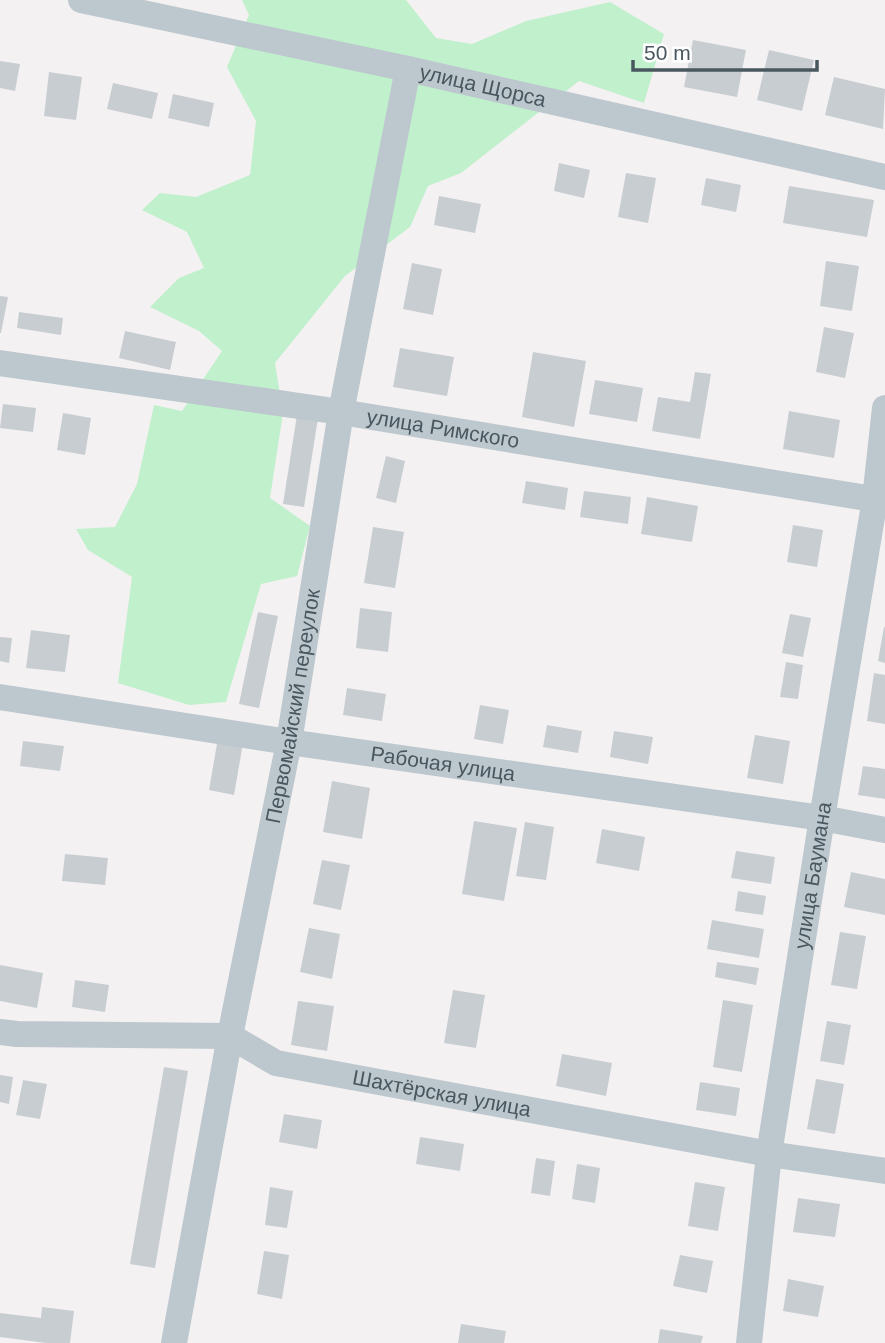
<svg xmlns="http://www.w3.org/2000/svg" width="885" height="1343" font-family="Helvetica,sans-serif">
  <rect width="100%" height="100%" fill="#f4f1f2"/>
  <polygon fill="#c1f0cd" points="242,0 406,0 436,38 472,44 526,21 610,2 664,34 644,103 579,81 461,173 428,186 410,227 345,276 275,363 283,413 270,498 310,526 297,576 261,584 226,702 189,705 118,683 132,577 88,550 76,529 115,527 137,484 154,405 182,411 222,351 199,331 150,307 179,278 204,268 187,232 142,210 160,193 196,197 250,175 256,121 227,67 249,15"/>
  <g fill="#c8cdd1">
    <polygon points="693,40 746,50 737,97 684,87"/>
    <polygon points="769,50 814,60 802,111 757,100"/>
    <polygon points="0,61 20,64 15,91 0,88"/>
    <polygon points="49,72 82,77 76,120 44,116"/>
    <polygon points="834,77 885,89 883,129 825,115"/>
    <polygon points="113,83 158,93 152,119 107,109"/>
    <polygon points="173,94 214,103 209,127 168,118"/>
    <polygon points="559,163 590,170 584,198 554,191"/>
    <polygon points="626,173 656,178 648,223 618,217"/>
    <polygon points="706,178 741,185 736,212 701,205"/>
    <polygon points="789,186 874,200 867,237 783,223"/>
    <polygon points="439,196 481,204 475,233 434,225"/>
    <polygon points="826,261 859,266 852,311 820,306"/>
    <polygon points="412,263 442,269 433,315 403,309"/>
    <polygon points="0,296 8,297 1,333 0,333"/>
    <polygon points="19,312 63,318 61,335 17,328"/>
    <polygon points="824,327 854,333 845,378 816,372"/>
    <polygon points="125,331 176,342 170,370 119,358"/>
    <polygon points="400,348 454,357 447,396 393,387"/>
    <polygon points="533,352 586,361 574,427 522,417"/>
    <polygon points="695,372 711,374 700,439 652,431 658,397 690,402"/>
    <polygon points="595,380 643,388 637,422 589,414"/>
    <polygon points="3,404 36,408 33,432 0,428"/>
    <polygon points="789,411 840,420 834,458 783,449"/>
    <polygon points="63,413 91,418 85,455 57,450"/>
    <polygon points="297,415 318,418 304,507 283,504"/>
    <polygon points="386,456 405,461 396,503 376,498"/>
    <polygon points="526,481 568,488 565,510 522,503"/>
    <polygon points="584,491 631,497 628,524 580,517"/>
    <polygon points="647,497 698,506 692,542 641,534"/>
    <polygon points="793,525 823,530 817,567 787,562"/>
    <polygon points="373,527 404,532 395,588 364,583"/>
    <polygon points="360,608 392,612 388,652 356,648"/>
    <polygon points="258,612 278,616 259,708 239,704"/>
    <polygon points="790,614 811,618 803,657 782,653"/>
    <polygon points="884,627 885,627 885,663 878,661"/>
    <polygon points="31,630 70,635 65,672 26,668"/>
    <polygon points="0,637 12,638 9,663 0,661"/>
    <polygon points="786,662 803,665 798,699 780,697"/>
    <polygon points="874,673 885,675 885,724 867,721"/>
    <polygon points="347,688 386,694 382,721 343,715"/>
    <polygon points="480,705 509,710 503,744 474,739"/>
    <polygon points="547,725 582,731 578,753 543,747"/>
    <polygon points="614,731 653,737 648,764 610,757"/>
    <polygon points="755,735 790,741 783,784 747,778"/>
    <polygon points="218,738 243,743 234,795 209,790"/>
    <polygon points="23,741 64,746 60,771 20,766"/>
    <polygon points="863,766 885,769 885,799 858,795"/>
    <polygon points="332,781 370,788 362,839 323,832"/>
    <polygon points="474,821 517,828 504,901 462,894"/>
    <polygon points="525,822 554,827 546,880 516,876"/>
    <polygon points="602,829 645,837 639,871 596,863"/>
    <polygon points="736,851 775,857 771,884 731,878"/>
    <polygon points="65,854 108,858 105,885 62,881"/>
    <polygon points="322,860 350,865 341,910 313,904"/>
    <polygon points="851,872 885,879 885,915 844,907"/>
    <polygon points="738,891 766,896 763,915 735,911"/>
    <polygon points="712,920 764,929 759,958 707,949"/>
    <polygon points="309,928 340,934 332,979 300,972"/>
    <polygon points="840,932 866,936 857,989 831,985"/>
    <polygon points="717,962 759,968 756,985 715,977"/>
    <polygon points="0,965 43,973 37,1008 0,1001"/>
    <polygon points="75,980 109,985 105,1012 72,1007"/>
    <polygon points="453,990 485,995 476,1048 444,1043"/>
    <polygon points="723,1000 753,1005 742,1072 713,1067"/>
    <polygon points="298,1001 334,1006 327,1051 291,1045"/>
    <polygon points="827,1021 851,1025 844,1065 820,1061"/>
    <polygon points="562,1054 612,1063 606,1096 556,1086"/>
    <polygon points="164,1067 188,1071 155,1268 130,1264"/>
    <polygon points="0,1075 13,1077 9,1104 0,1102"/>
    <polygon points="816,1079 844,1084 835,1134 807,1129"/>
    <polygon points="23,1080 47,1084 40,1119 16,1115"/>
    <polygon points="700,1082 740,1088 736,1116 696,1110"/>
    <polygon points="284,1114 322,1120 317,1149 279,1142"/>
    <polygon points="420,1137 464,1144 460,1171 416,1164"/>
    <polygon points="536,1158 555,1161 550,1196 531,1193"/>
    <polygon points="577,1164 600,1168 595,1203 572,1199"/>
    <polygon points="695,1182 725,1187 718,1231 688,1226"/>
    <polygon points="270,1187 293,1191 287,1228 265,1225"/>
    <polygon points="798,1198 840,1204 835,1237 793,1232"/>
    <polygon points="264,1251 289,1255 282,1299 257,1294"/>
    <polygon points="680,1255 713,1261 707,1293 673,1286"/>
    <polygon points="788,1279 824,1286 818,1317 783,1311"/>
    <polygon points="42,1307 74,1311 70,1343 46,1343 0,1337 0,1313 41,1318"/>
    <polygon points="461,1324 506,1331 504,1343 458,1343"/>
    <polygon points="660,1329 703,1336 701,1343 658,1343"/>
  </g>
  <g fill="none" stroke-linecap="round" stroke-linejoin="round">
    <g stroke="#bdc7ce" stroke-width="26">
      <path id="s1" d="M81 0 408 69 885 177"/>
      <path id="s2" d="M0 363 341 412 885 501"/>
      <path id="s3" d="M0 697 289 742 822 818 885 830"/>
      <path id="s4" d="M0 1032 17 1034 230 1036 276 1063 769 1154 885 1171"/>
      <path id="s5" d="M174 1343 230 1036 289 742 341 412 408 69"/>
      <path id="s6" d="M749 1343 769 1154 822 818 875 499 885 408"/>
    </g>
  </g>
  <g text-anchor="middle" stroke-width="5" stroke-linejoin="round" paint-order="stroke">
    <g font-size="21" fill="#49575f" stroke="#fff">
      <text dy="7" stroke="none"><textPath href="#s1" startOffset="411">улица Щорса</textPath></text>
      <text dy="7" stroke="none"><textPath href="#s2" startOffset="448">улица Римского</textPath></text>
      <text dy="7" stroke="none"><textPath href="#s5" startOffset="648">Первомайский переулок</textPath></text>
      <text dy="7" stroke="none"><textPath href="#s3" startOffset="448">Рабочая улица</textPath></text>
      <text dy="7" stroke="none"><textPath href="#s6" startOffset="472">улица Баумана</textPath></text>
      <text dy="7" stroke="none"><textPath href="#s4" startOffset="452">Шахтёрская улица</textPath></text>
    </g>
  </g>
  <path d="M633 60v10h184v-10" fill="none" stroke="#49575f" stroke-width="3.5"/>
  <text x="644" y="60" font-size="21" fill="#49575f" stroke="#ffffff" stroke-width="5" paint-order="stroke">50 m</text>
</svg>
